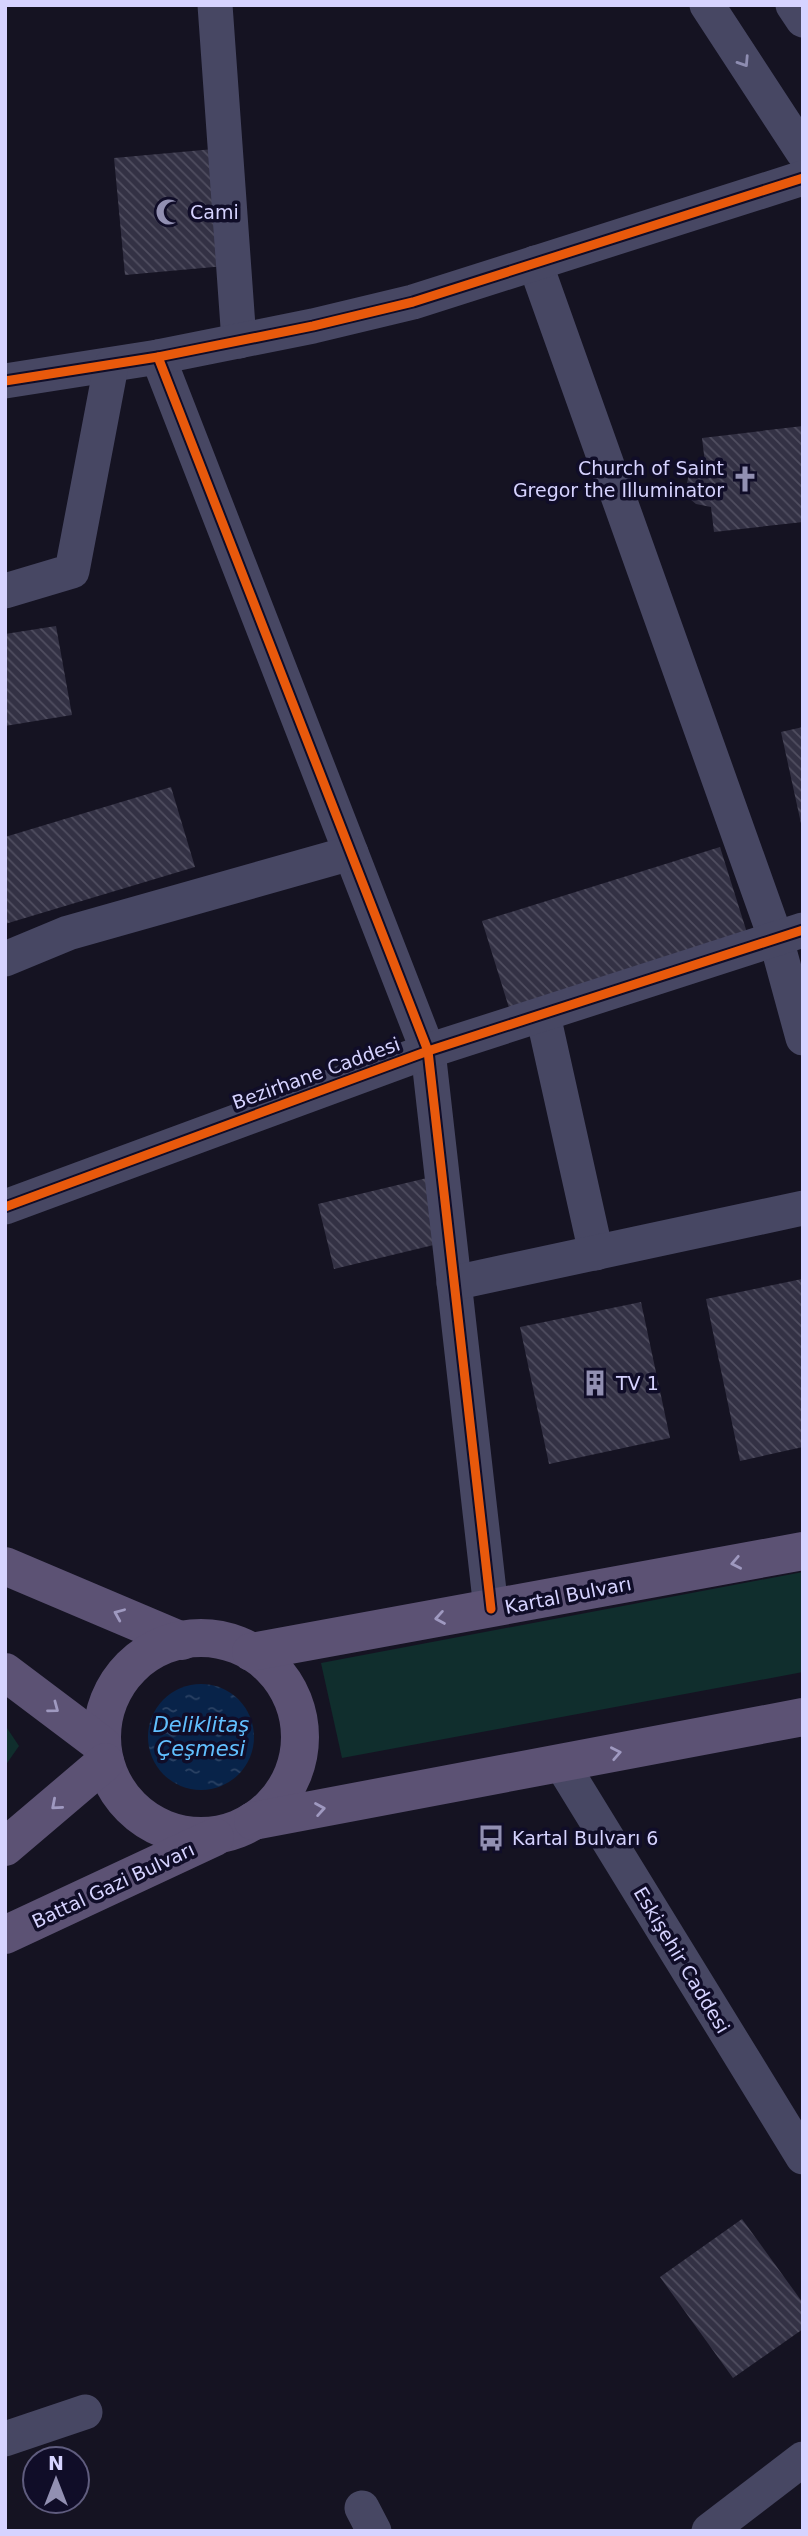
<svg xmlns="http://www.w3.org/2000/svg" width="808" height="2536" font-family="'DejaVu Sans',sans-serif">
  <defs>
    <pattern id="water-ripples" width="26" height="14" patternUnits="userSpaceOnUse" patternTransform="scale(1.75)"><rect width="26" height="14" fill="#082349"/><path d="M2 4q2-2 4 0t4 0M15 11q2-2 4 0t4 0" fill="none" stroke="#2b4264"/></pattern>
    <pattern id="building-back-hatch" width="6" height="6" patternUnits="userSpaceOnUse" patternTransform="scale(1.75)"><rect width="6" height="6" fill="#333144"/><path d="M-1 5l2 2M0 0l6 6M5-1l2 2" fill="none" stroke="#504e60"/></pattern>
  </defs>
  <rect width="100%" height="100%" fill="#151322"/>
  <g fill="#102e2d">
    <polygon points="803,1572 803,1672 342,1758 321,1663"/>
    <polygon points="5,1725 19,1746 5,1766"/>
  </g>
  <circle fill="url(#water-ripples)" cx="201" cy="1737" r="53"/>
  <g fill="url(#building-back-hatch)">
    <polygon points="214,149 225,266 125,275 114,158"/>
    <polygon points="803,426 803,522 714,532 711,507 696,504 690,499 686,488 689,473 694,468 705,463 702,438"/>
    <polygon points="56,626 72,715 5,726 5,634"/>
    <polygon points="803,727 803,828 802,828 781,732"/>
    <polygon points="171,787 195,867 5,924 5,837"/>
    <polygon points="720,847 748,936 510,1011 482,921"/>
    <polygon points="427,1178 442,1243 334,1269 318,1204"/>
    <polygon points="802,1279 803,1447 740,1461 706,1299"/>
    <polygon points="641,1302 670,1438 549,1464 520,1327"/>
    <polygon points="742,2219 803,2303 803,2329 733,2378 660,2277"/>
  </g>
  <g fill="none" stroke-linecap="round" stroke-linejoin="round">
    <g stroke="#474763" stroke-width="35">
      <polyline points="215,5 239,341"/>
      <polyline points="707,5 803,152"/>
      <polyline points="793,5 803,20"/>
      <polyline points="535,263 776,939 803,1038"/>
      <polyline points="158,357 428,1051 491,1609"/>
      <polyline points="5,381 158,357 313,326 413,302 803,178"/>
      <polyline points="5,591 72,571 111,366"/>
      <polyline points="5,959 68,933 351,853"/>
      <polyline points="543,1015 596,1253"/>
      <polyline points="5,1207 428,1051 803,930"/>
      <polyline points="454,1283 803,1208"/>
      <polyline points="561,1763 803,2157"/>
      <polyline points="5,2439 85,2412"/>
      <polyline points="362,2508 374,2531"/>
      <polyline points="709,2531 803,2459"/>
    </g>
    <g stroke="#5c5274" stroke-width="38">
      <polyline points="5,1566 182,1641"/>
      <circle cx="201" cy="1737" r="99"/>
      <polyline points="251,1652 803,1551"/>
      <polyline points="5,1672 102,1745"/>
      <polyline points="253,1821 803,1717"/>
      <polyline points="5,1847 105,1762"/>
      <polyline points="5,1935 215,1837"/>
    </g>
    <g stroke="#100d28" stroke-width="13">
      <g id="cycleway">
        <polyline points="158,357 428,1051 491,1609"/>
        <polyline points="5,381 158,357 313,326 413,302 803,178"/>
        <polyline points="5,1207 428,1051 803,930"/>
      </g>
    </g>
    <use href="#cycleway" stroke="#e8590c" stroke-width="9"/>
  </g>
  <defs><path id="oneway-chevron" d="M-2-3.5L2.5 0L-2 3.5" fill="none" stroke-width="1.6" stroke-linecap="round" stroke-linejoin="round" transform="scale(1.75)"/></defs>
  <use stroke="#8e8db1" href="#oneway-chevron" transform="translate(744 62) rotate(57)"/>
  <g stroke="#9f99c0">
    <use href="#oneway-chevron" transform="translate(736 1563) rotate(169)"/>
    <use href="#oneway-chevron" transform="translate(119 1614) rotate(-157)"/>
    <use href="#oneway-chevron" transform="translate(440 1618) rotate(170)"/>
    <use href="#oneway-chevron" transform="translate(54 1708) rotate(37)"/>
    <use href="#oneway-chevron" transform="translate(616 1753) rotate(-11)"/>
    <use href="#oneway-chevron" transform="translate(56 1805) rotate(139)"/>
    <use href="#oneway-chevron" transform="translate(320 1809) rotate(-10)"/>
  </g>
  <defs>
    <g id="mosque-bare" transform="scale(2.1)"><path d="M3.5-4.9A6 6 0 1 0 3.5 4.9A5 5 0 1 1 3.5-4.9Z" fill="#9290b2" stroke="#100d28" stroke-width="2.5" paint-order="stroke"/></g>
    <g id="church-bare" transform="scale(2.1)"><path d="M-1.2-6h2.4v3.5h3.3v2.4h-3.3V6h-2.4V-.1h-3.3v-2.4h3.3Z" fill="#9290b2" stroke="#100d28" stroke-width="2.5" paint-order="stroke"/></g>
    <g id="building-bare" transform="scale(2.1)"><path d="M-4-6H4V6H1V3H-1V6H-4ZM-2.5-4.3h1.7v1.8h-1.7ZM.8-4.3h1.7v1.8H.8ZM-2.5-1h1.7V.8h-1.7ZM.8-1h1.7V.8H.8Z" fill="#9290b2" stroke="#100d28" stroke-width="2.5" paint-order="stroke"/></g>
    <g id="bus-bare" transform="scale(2.1)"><path d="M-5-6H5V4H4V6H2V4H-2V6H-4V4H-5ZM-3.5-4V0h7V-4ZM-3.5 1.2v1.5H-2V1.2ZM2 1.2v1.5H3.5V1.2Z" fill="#9290b2" stroke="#100d28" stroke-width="2.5" paint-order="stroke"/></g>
  </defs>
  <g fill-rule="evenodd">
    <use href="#mosque-bare" x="169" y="212"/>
    <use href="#church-bare" x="745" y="479"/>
    <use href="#building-bare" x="595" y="1383"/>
    <use href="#bus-bare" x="491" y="1838"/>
  </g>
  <g text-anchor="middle" stroke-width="7" stroke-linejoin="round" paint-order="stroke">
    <g font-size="19" fill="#d6d3ff" stroke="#100d28" text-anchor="start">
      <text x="190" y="219">Cami</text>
      <text x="724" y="475" text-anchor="end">Church of Saint<tspan x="724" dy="22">Gregor the Illuminator</tspan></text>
      <text x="616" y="1390">TV 1</text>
      <text x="512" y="1845">Kartal Bulvarı 6</text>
    </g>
    <g font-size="19" fill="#d6d3ff" stroke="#100d28">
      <text transform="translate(316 1073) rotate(-20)" y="7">Bezirhane Caddesi</text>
      <text transform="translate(568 1595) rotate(-11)" y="7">Kartal Bulvarı</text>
      <text transform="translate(113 1885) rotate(-25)" y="7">Battal Gazi Bulvarı</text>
      <text transform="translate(682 1960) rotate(59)" y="7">Eskişehir Caddesi</text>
    </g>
    <g font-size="21" font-style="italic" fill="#61c0ff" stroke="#100d28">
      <text x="201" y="1732">Deliklitaş<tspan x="201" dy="24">Çeşmesi</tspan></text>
    </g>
  </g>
  <rect width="808" height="2536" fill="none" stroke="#d6d3ff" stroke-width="14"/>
  <g transform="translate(56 2480)"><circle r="33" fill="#100d28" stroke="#5f5c7e" stroke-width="2"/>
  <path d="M0-5L12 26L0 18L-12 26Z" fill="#9290b2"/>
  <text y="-10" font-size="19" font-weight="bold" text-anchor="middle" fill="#d6d3ff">N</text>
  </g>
</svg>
